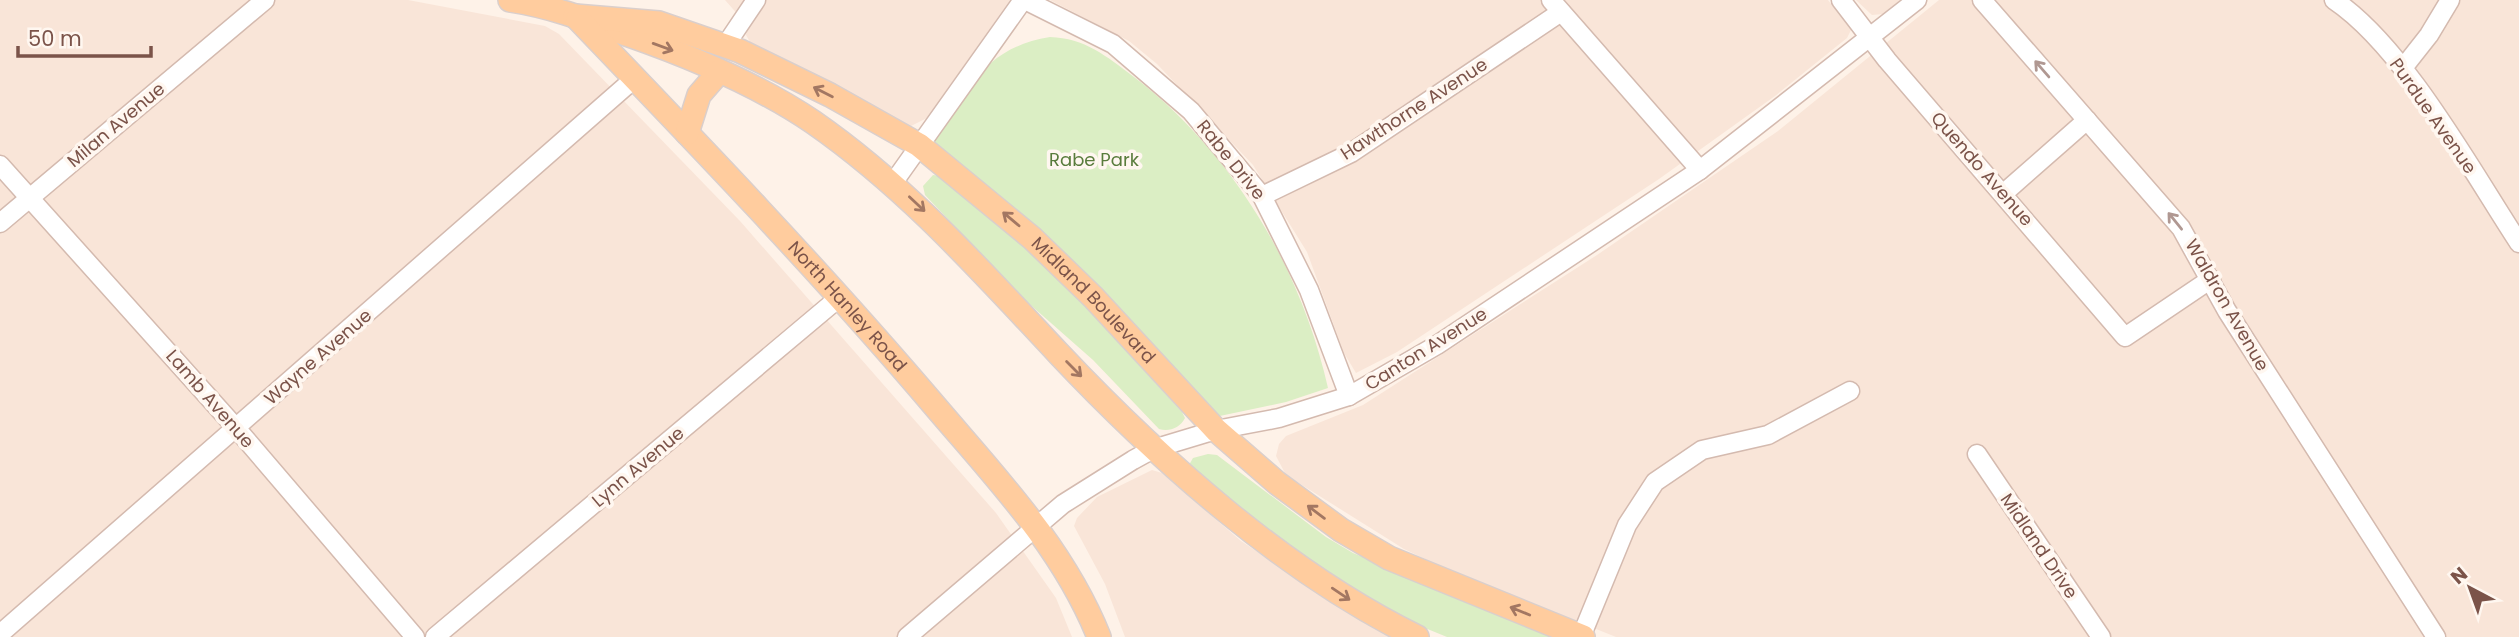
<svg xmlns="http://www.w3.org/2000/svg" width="2519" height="637" font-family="Poppins,sans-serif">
  <rect width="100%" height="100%" fill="#fef2e8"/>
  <g fill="#f9e5d8">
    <polygon points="0,0 408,0 545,26 559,34 740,221 996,513 1056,598 1072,637 0,637"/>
    <polygon points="725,0 1010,0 927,118 909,127 846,90 750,42 746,35 748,26"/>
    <polygon points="1050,0 1828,0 1851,30 1847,38 1775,96 1659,179 1397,352 1356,373 1344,353 1307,252 1253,165 1157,64 1129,41"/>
    <polygon points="1856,0 1900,0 1883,14 1872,15"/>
    <polygon points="1939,0 2519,0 2519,637 1616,637 1444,568 1404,549 1286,475 1276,456 1279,444 1286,436 1363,405 1597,255 1778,131"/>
    <polygon points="1152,470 1162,473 1241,541 1361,620 1395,637 1125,637 1105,584 1074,526 1077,518 1097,497"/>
  </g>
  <g fill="#dbeec4">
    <path d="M1050 37C1085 38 1106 56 1134 77 1233 153 1301 268 1328 388L1286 402 1215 417 932 144C967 92 982 48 1050 37Z"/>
    <path d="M933 175 940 176 996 218 1071 291 1182 412 1185 418C1180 428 1169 432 1159 429L1093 360 1026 301 925 195 923 186Z"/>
    <polygon points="1208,454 1217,455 1326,537 1353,553 1558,637 1447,637 1425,628 1344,585 1200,481 1189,465 1193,458"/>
  </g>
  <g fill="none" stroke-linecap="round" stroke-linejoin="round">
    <g stroke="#d4baaf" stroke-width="21">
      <g id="minor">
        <polyline points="1025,0 1113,44 1191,111 1262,196 1309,290 1349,396"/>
        <polyline points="1551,0 1700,170"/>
        <polyline points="1841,0 1887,60 2125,337 2211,279"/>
        <polyline points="1982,0 2181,228 2227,311 2436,637"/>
        <path d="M2334 0C2404 47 2471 170 2519 243"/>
        <polyline points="725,46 756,0"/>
        <polyline points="2403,68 2429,35 2450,0"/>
        <polyline points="0,165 237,429 415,637"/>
        <polyline points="893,183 1023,0"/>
        <polyline points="2004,193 2087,120"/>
        <polyline points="1262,196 1351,153 1561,12"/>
        <polyline points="0,223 265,0"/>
        <polyline points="1977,454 2101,637"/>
        <polyline points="0,634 635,78"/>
        <polyline points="435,637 841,296"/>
        <polyline points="907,637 1063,504 1133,460 1153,449 1216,430 1279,418 1349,396 1437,345 1700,170 1917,0"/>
        <polyline points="1581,637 1627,525 1655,482 1702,450 1768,435 1850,391"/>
      </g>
    </g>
    <g stroke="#dacfcc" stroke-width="26">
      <g id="major">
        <path d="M510 0C551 6 590 21 629 35 692 57 757 84 813 122 908 188 981 271 1059 354 1159 460 1286 573 1417 637"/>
        <path id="s1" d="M575 16 659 23 740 51 830 95 919 145 1032 238 1093 297 1216 430 1277 483 1341 530 1389 558 1583 637"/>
        <path id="s2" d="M578 19C699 145 820 271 934 405 996 478 1063 547 1099 637"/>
        <polyline points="687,133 699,95 719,72"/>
      </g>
    </g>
    <use href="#minor" stroke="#fff" stroke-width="18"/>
    <use href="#major" stroke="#ffcc9e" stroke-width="23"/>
  </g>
  <defs><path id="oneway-shaft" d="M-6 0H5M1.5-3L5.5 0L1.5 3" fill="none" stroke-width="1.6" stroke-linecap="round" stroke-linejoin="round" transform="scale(1.75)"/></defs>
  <g stroke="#a37762">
    <use href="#oneway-shaft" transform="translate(663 47) rotate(20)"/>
    <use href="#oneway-shaft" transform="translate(823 92) rotate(-153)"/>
    <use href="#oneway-shaft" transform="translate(917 204) rotate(43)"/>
    <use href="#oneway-shaft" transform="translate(1011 219) rotate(-140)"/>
    <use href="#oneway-shaft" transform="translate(1074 369) rotate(45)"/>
    <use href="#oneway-shaft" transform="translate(1316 512) rotate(-143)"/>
    <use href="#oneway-shaft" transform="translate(1341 594) rotate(34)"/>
    <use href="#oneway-shaft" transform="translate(1520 611) rotate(-158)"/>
  </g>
  <g stroke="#b09892">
    <use href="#oneway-shaft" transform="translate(2042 69) rotate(-131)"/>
    <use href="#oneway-shaft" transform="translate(2175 221) rotate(-129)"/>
  </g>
  <g text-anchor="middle" stroke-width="7" stroke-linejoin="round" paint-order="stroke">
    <g font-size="18" fill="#7b5349" stroke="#fff7f0">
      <text transform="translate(1414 109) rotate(-33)" y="6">Hawthorne Avenue</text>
      <text transform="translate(2433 116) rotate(55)" y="6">Purdue Avenue</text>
      <text transform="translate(116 125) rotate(-40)" y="6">Milan Avenue</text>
      <text transform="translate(1231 160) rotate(51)" y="6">Rabe Drive</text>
      <text transform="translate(1982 169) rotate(49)" y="6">Quendo Avenue</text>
      <text dy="6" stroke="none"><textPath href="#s1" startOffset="606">Midland Boulevard</textPath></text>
      <text transform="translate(2227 305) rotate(60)" y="6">Waldron Avenue</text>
      <text dy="6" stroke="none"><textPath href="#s2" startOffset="394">North Hanley Road</textPath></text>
      <text transform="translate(1426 349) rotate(-32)" y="6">Canton Avenue</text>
      <text transform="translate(318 357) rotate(-41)" y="6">Wayne Avenue</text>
      <text transform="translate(210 399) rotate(49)" y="6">Lamb Avenue</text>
      <text transform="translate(638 467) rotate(-40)" y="6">Lynn Avenue</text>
      <text transform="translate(2039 546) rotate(56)" y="6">Midland Drive</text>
    </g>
    <g font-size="18" fill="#597c3c" stroke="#fff7f0">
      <text x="1094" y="166">Rabe Park</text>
    </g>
  </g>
  <g transform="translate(2470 588) rotate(319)" stroke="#fff7f0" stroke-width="5" paint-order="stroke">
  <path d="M0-5L12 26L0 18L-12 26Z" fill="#7b5349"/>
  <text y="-10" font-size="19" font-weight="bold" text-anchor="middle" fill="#7b5349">N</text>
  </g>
  <path d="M18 46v10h133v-10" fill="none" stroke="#7b5349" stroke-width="3.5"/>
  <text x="28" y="46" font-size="21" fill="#7b5349" stroke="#fff7f0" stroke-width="5" paint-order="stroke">50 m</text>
</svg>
